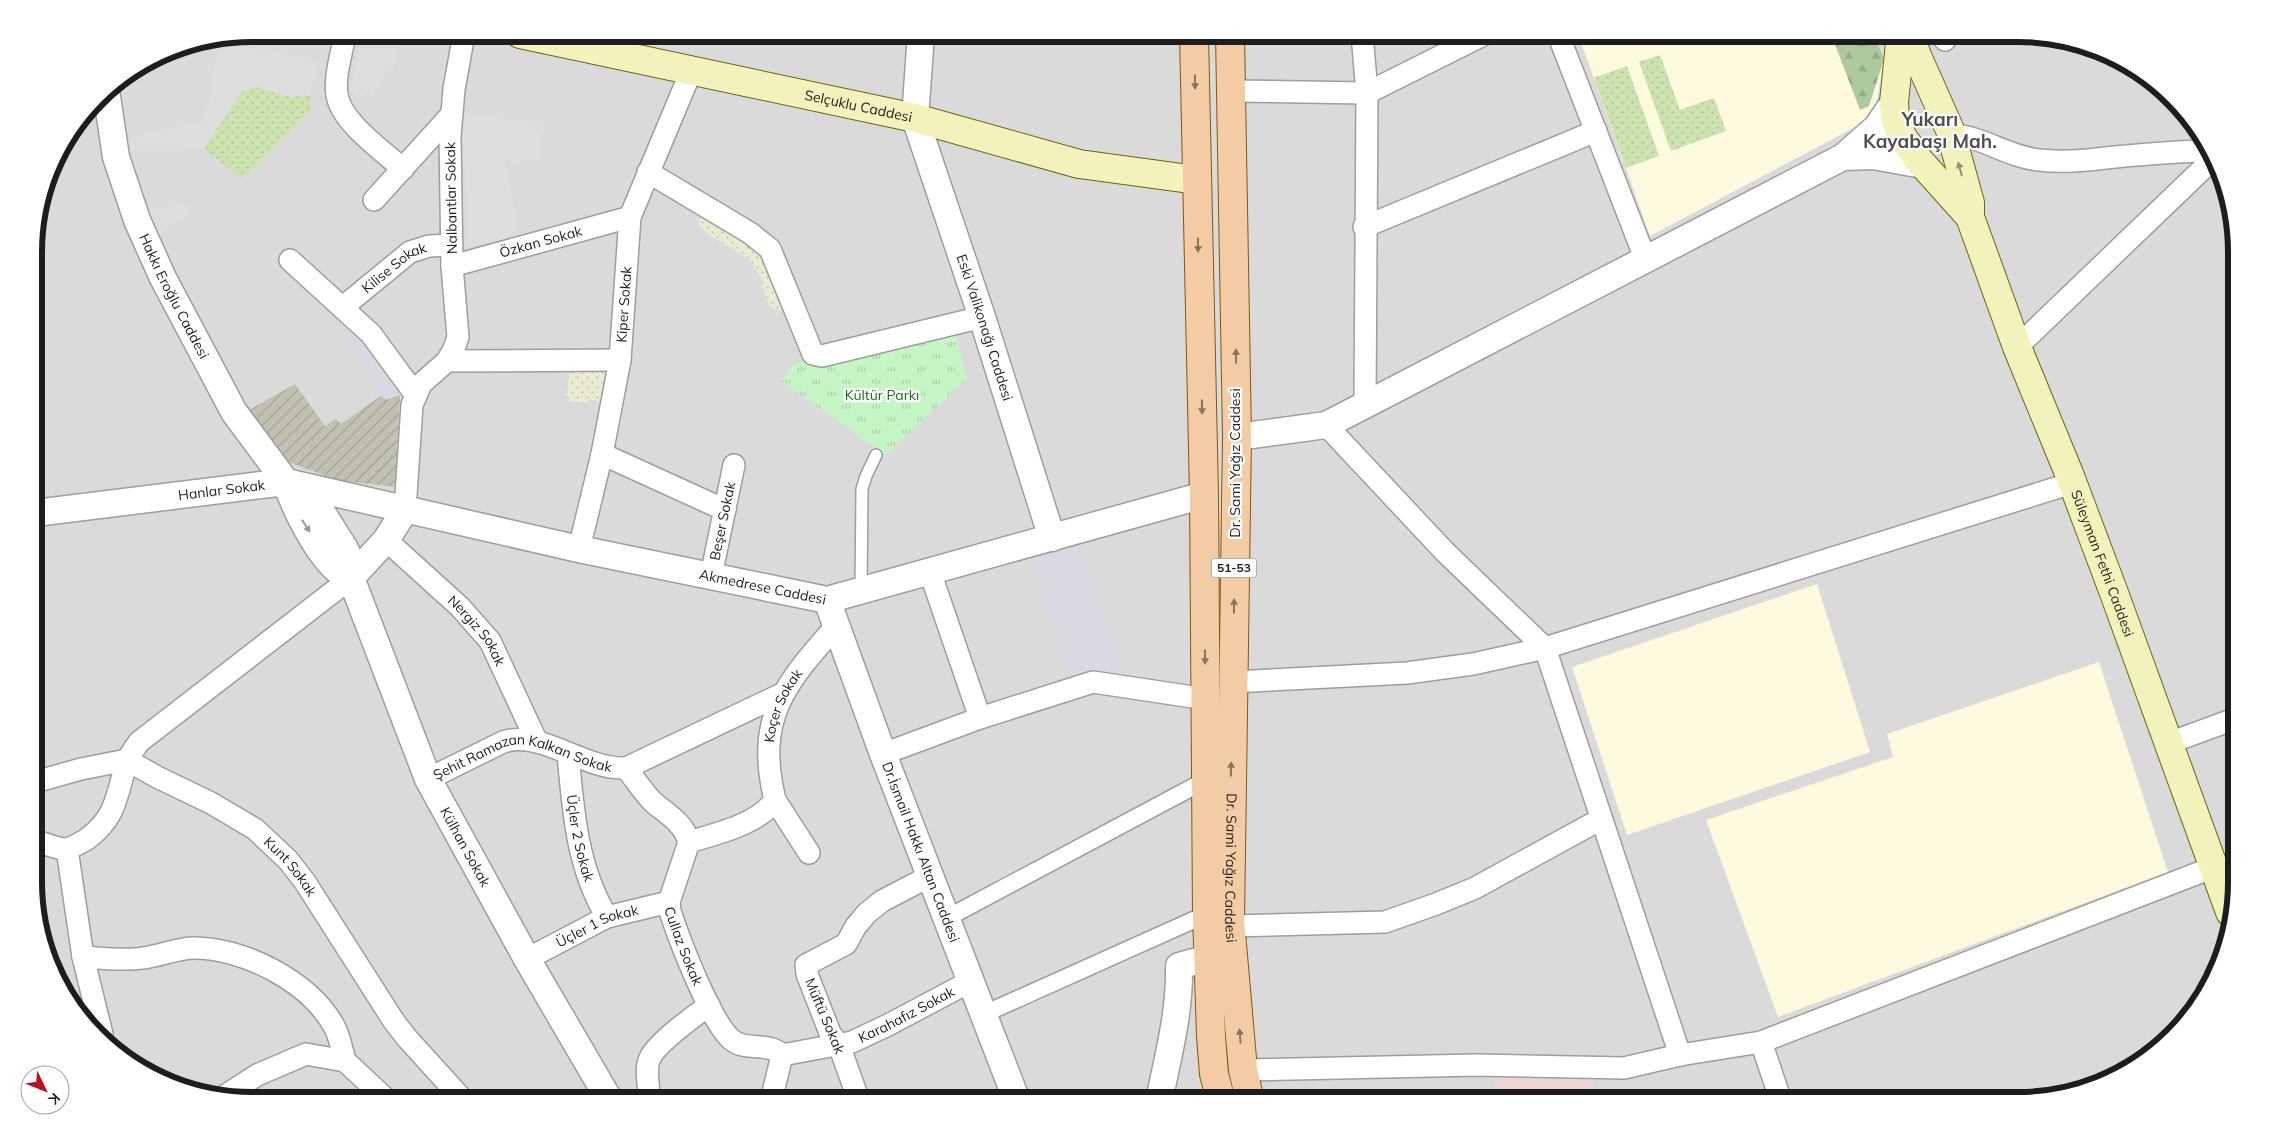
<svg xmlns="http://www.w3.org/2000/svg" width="2271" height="1135" font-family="Mulish,sans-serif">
  <defs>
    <pattern id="construction-furrows" width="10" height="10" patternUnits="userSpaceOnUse" patternTransform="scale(1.25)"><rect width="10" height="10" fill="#c1c0b1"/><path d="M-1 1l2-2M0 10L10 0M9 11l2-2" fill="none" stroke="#a5a598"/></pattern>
    <pattern id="farmland-dots" width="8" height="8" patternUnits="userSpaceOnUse" patternTransform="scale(1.25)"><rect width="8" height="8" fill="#ebebd1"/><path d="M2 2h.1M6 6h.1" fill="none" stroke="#c9c9b3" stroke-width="1.8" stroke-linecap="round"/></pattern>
    <pattern id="grass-dots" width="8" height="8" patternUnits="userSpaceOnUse" patternTransform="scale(1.25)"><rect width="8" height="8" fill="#cce3af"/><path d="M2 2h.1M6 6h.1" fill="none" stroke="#afc296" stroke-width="1.8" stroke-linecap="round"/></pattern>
    <pattern id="forest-firs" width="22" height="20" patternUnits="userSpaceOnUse" patternTransform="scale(1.25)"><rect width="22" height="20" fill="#adc99d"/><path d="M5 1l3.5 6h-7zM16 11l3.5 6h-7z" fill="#94ac87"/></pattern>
    <pattern id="park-tufts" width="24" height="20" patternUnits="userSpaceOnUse" patternTransform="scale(1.25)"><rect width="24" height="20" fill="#c5f4c5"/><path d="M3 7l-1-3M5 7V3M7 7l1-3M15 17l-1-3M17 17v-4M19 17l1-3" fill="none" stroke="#a9d1a9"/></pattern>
  </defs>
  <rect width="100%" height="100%" fill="#edeae4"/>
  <polygon fill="#dbdada" points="253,34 2018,34 2115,56 2192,120 2221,169 2235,224 2237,883 2215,979 2183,1027 2140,1064 2089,1090 2033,1101 253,1101 156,1079 79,1015 50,966 36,911 34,238 56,156 108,88 169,50"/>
  <polygon fill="#edd5d6" points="1492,1073 1592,1075 1596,1101 1497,1101"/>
  <g fill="#fcf9df">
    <polygon points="1578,34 1874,34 1884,59 1874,117 1650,236"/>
    <polygon points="1817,584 1870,752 1627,835 1572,667"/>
    <polygon points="2099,662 2168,872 1778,1017 1706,820 1893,757 1887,734"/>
  </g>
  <polygon fill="url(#construction-furrows)" points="295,384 325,426 336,419 341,424 382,395 386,400 400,395 395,487 336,480 286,461 247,411"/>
  <g fill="url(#farmland-dots)">
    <polygon points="703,214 762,250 782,306 780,311 771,307 767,302 762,280 750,260 711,236 699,226 699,222"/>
    <polygon points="614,370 606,403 589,399 588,403 566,400 570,371"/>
  </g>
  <g fill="url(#grass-dots)">
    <polygon points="1660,55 1680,110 1714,98 1726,131 1671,151 1639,62"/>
    <polygon points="1627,66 1659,156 1626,168 1594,78"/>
    <polygon points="256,87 290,97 310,95 310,111 243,179 203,149 242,91"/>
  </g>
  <polygon fill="url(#forest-firs)" points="1831,34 1874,34 1884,59 1869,106 1860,110"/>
  <polygon fill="url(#park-tufts)" points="954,328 967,378 886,455 781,381 792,366 812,358"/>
  <g fill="#ddd">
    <polygon points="362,34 377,34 400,39 393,70 387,69 380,88 371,96 367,92 358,99 351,89"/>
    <polygon points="219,41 318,60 310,95 290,97 256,87 243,91 203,149 123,151 119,139 205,121"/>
    <polygon points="469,114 545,123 543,133 541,133 539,157 534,161 506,162 518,236 468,247 465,169 460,169 463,121"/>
    <polygon points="190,203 182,223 170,225 158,237 147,209"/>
  </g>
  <g fill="#d9d9e3">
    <polygon points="371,312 400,351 396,353 412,376 385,400 342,339"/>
    <polygon points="1074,541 1122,668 1068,679 1030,554"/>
  </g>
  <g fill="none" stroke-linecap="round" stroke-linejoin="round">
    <g stroke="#9e9e9e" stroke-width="14">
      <polyline id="service" points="861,591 862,489 866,476 876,455"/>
    </g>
    <g stroke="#9e9e9e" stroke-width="19">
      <g id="pedestrian">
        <polyline points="947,918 1206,780"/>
        <polyline points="984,1014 1207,914"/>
      </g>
    </g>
    <g stroke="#9e9e9e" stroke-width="24">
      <g id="minor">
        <path d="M345 34C342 53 334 76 337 95 341 122 383 151 403 169"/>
        <polyline points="1362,34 1367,93 1365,405"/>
        <polyline points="1558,34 1645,258"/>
        <polyline points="1945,40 1949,34"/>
        <polyline points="1232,91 1367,93 1485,34"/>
        <path d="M1952 135C1982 136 2008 157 2039 160 2064 163 2090 160 2115 157 2147 154 2178 151 2210 151"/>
        <polyline points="648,172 750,233 770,249 813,354 822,356 982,317"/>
        <polyline points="374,200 451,115"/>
        <polyline points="1364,227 1596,131"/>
        <polyline points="290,260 371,334 415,394"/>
        <path id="s1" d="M452 266 630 217"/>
        <path id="s2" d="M343 307 410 252 429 246 452 245"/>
        <polyline points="2017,347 2214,158"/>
        <polyline points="447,361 620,360"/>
        <polyline points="1326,425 1445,552 1545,648 1680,1055"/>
        <polyline points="602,454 725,510"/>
        <polyline points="405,510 412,405 421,384 447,361 454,349 458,337 452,266 450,137 454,89 464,34"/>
        <path id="s3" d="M386 540 460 607 490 641 537 742"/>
        <path id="s4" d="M579 549 602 454 620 360 630 217 692 69"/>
        <polyline points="930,572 980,718"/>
        <path id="s5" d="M711 576 734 465"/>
        <polyline points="1233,682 1407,673 1473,664 1545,648 2072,483"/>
        <polyline points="2169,743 2237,718"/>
        <path id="s6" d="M568 754C573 810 577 868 607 917"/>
        <polyline points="883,754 980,718 1093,682 1206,699"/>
        <path id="s7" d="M626 768C635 779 643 792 653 802 668 815 683 822 689 842L669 902 670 911C679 939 711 1023 732 1040 747 1052 768 1041 782 1055L771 1101"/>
        <path id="s8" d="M428 779 503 742C541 729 584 770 626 768L784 693"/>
        <path id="s9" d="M35 782 81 769 127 760 157 777 211 803 255 829 288 860 305 882 393 1020 406 1037 464 1101"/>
        <polyline points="775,800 809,853"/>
        <path d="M36 841C45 843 56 849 66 849 72 848 82 842 87 839 118 816 116 794 127 762 129 755 135 748 139 742L351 578"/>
        <path id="s10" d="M689 842C718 833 757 825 775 800 755 717 785 684 837 625"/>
        <path d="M67 849 83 957C102 958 124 961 143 958 160 956 175 949 192 948 243 947 311 982 335 1028 340 1038 342 1050 345 1061"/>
        <polyline points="1230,926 1385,922 1436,904 1475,888 1601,819"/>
        <polyline points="83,957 102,1034"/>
        <path id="s11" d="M527 959 607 917 669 902"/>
        <polyline points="1761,1042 1781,1101"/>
        <path id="s12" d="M782 1055 852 1042 888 1025 971 981"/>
        <polyline points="1243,1070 1477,1065 1624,1068 1680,1055 1761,1042 2214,867"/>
        <polyline points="226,1095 257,1075 306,1054 345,1061 388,1101"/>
        <path d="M649 1101C650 1088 644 1070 650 1058 657 1042 695 1016 709 1005"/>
        <polyline points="859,1101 839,1045 830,1033 807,974 806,965 846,944 856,926 867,913 882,901 930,876"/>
      </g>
    </g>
    <g stroke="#9e9e9e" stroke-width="29">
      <g id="tertiary">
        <path id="s13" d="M921 34 915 118 982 317 1052 538"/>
        <path id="s14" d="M106 90 116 157 137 220 163 278 234 412 286 482 318 506 345 549 349 558 351 578C324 571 294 507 286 482"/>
        <polyline points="1843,157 1873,156 1923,165"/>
        <polyline points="1237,437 1326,425 1365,405 1843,157 1877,127 1894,102"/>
        <path id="s15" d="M405 510 386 540 351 578 428 779 527 959 610 1101"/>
        <path id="s16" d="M35 513 286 482 579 549 827 600 1204 495"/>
        <path id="s17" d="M827 600 883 754 1017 1101"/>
        <path d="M1159 1101C1168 1056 1180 1013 1179 966L1208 958"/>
      </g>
    </g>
    <g stroke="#66690f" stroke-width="30">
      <g id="secondary">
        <path id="s18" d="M520 34 915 118 1079 164 1197 180"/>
        <polyline points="1901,34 1894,102 1895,118 1902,136 1917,158 1970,217"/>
        <path id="s19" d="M1909 34 1918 58 1950 130 1970 203V217L2017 347 2070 476 2114 593 2230 912"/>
      </g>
    </g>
    <g stroke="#88570e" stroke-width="30">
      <g id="primary">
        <polyline points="1194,34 1204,495 1207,914 1211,1036 1214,1074 1221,1101"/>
        <path id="s20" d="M1230 34 1237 437 1230 921 1243 1070 1250 1101"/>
      </g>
    </g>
    <use href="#service" stroke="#fff" stroke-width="11"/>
    <use href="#pedestrian" stroke="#fff" stroke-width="16"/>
    <use href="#minor" stroke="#fff" stroke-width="21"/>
    <use href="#tertiary" stroke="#fff" stroke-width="26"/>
    <use href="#secondary" stroke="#f3f2bd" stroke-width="28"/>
    <use href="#primary" stroke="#f3cba4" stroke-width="28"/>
  </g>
  <defs><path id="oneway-solid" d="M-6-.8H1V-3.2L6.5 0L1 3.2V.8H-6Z" transform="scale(1.25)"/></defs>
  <g fill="#887460">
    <use href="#oneway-solid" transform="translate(1195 82) rotate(89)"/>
    <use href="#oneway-solid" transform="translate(1198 245) rotate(89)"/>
    <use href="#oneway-solid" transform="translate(1236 356) rotate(-91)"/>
    <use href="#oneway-solid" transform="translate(1202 407) rotate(89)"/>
    <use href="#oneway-solid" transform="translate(1234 606) rotate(-89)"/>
    <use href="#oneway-solid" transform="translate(1205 657) rotate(89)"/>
    <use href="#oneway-solid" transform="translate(1231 769) rotate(-89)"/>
    <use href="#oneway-solid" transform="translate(1240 1036) rotate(-95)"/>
  </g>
  <use fill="#939275" href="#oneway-solid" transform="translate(1960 169) rotate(-105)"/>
  <use fill="#999" href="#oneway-solid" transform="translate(306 526) rotate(57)"/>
  <g text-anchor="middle" stroke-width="4.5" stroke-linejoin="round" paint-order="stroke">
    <rect fill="#fff" stroke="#616161" stroke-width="1" x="1211.5" y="558.5" width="45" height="19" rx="4"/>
    <g font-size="12" font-weight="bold" fill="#1d1d1d">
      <text x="1234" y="572">51-53</text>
    </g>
    <g font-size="14" fill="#1d1d1d" stroke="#fff">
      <text dy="5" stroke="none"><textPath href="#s18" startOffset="346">Selçuklu Caddesi</textPath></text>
      <text transform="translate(451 198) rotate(-91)" y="5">Nalbantlar Sokak</text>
      <text dy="5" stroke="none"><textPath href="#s1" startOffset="92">Özkan Sokak</textPath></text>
      <text dy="5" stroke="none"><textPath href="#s2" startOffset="65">Kilise Sokak</textPath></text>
      <text dy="5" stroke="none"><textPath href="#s14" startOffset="219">Hakkı Eroğlu Caddesi</textPath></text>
      <text dy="5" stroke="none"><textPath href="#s4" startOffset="249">Kiper Sokak</textPath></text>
      <text dy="5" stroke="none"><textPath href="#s13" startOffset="305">Eski Valikonağı Caddesi</textPath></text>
      <text transform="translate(1235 463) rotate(-90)" y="5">Dr. Sami Yağız Caddesi</text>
      <text dy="5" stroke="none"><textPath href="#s16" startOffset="188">Hanlar Sokak</textPath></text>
      <text dy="5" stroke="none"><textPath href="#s5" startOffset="56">Beşer Sokak</textPath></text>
      <text dy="5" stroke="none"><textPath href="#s19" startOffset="565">Süleyman Fethi Caddesi</textPath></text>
      <text dy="5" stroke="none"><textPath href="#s16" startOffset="741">Akmedrese Caddesi</textPath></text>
      <text dy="5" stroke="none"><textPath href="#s3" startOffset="129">Nergiz Sokak</textPath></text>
      <text dy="5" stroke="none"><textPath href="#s10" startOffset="195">Koçer Sokak</textPath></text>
      <text dy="5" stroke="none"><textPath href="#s8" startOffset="102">Şehit Ramazan Kalkan Sokak</textPath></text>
      <text dy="5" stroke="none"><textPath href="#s6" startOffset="85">Üçler 2 Sokak</textPath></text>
      <text dy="5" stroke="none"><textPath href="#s15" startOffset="380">Külhan Sokak</textPath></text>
      <text dy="5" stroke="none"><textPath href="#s17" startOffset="269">Dr.İsmail Hakkı Altan Caddesi</textPath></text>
      <text dy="5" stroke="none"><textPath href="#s9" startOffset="292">Kunt Sokak</textPath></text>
      <text dy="5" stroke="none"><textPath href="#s20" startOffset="834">Dr. Sami Yağız Caddesi</textPath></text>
      <text dy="5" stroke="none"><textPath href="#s11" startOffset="78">Üçler 1 Sokak</textPath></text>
      <text dy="5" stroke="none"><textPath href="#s7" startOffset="208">Cullaz Sokak</textPath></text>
      <text dy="5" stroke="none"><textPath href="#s12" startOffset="132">Karahafız Sokak</textPath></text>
      <text transform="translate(825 1016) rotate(67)" y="5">Müftü Sokak</text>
    </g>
    <g font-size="14" fill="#167117" stroke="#fff">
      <text x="882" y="400">Kültür Parkı</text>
    </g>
    <g font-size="19" font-weight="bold" fill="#505050" stroke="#fff">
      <text x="1930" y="126">Yukarı<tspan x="1930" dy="22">Kayabaşı Mah.</tspan></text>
    </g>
  </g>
  <path d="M0 0H2271V1135H0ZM252 42H2018A210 210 0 0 1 2228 252V882A210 210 0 0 1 2018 1092H252A210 210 0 0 1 42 882V252A210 210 0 0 1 252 42Z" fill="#fff" fill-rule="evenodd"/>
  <path fill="none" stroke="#1d1d1d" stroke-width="6" d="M252 42H2018A210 210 0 0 1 2228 252V882A210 210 0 0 1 2018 1092H252A210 210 0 0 1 42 882V252A210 210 0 0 1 252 42Z"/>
  <g transform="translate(45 1090) rotate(133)"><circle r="24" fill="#ffffff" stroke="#a5a5a5"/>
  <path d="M0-4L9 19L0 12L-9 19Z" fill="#b71320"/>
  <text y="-8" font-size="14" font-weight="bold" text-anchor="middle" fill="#1d1d1d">K</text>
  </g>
</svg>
